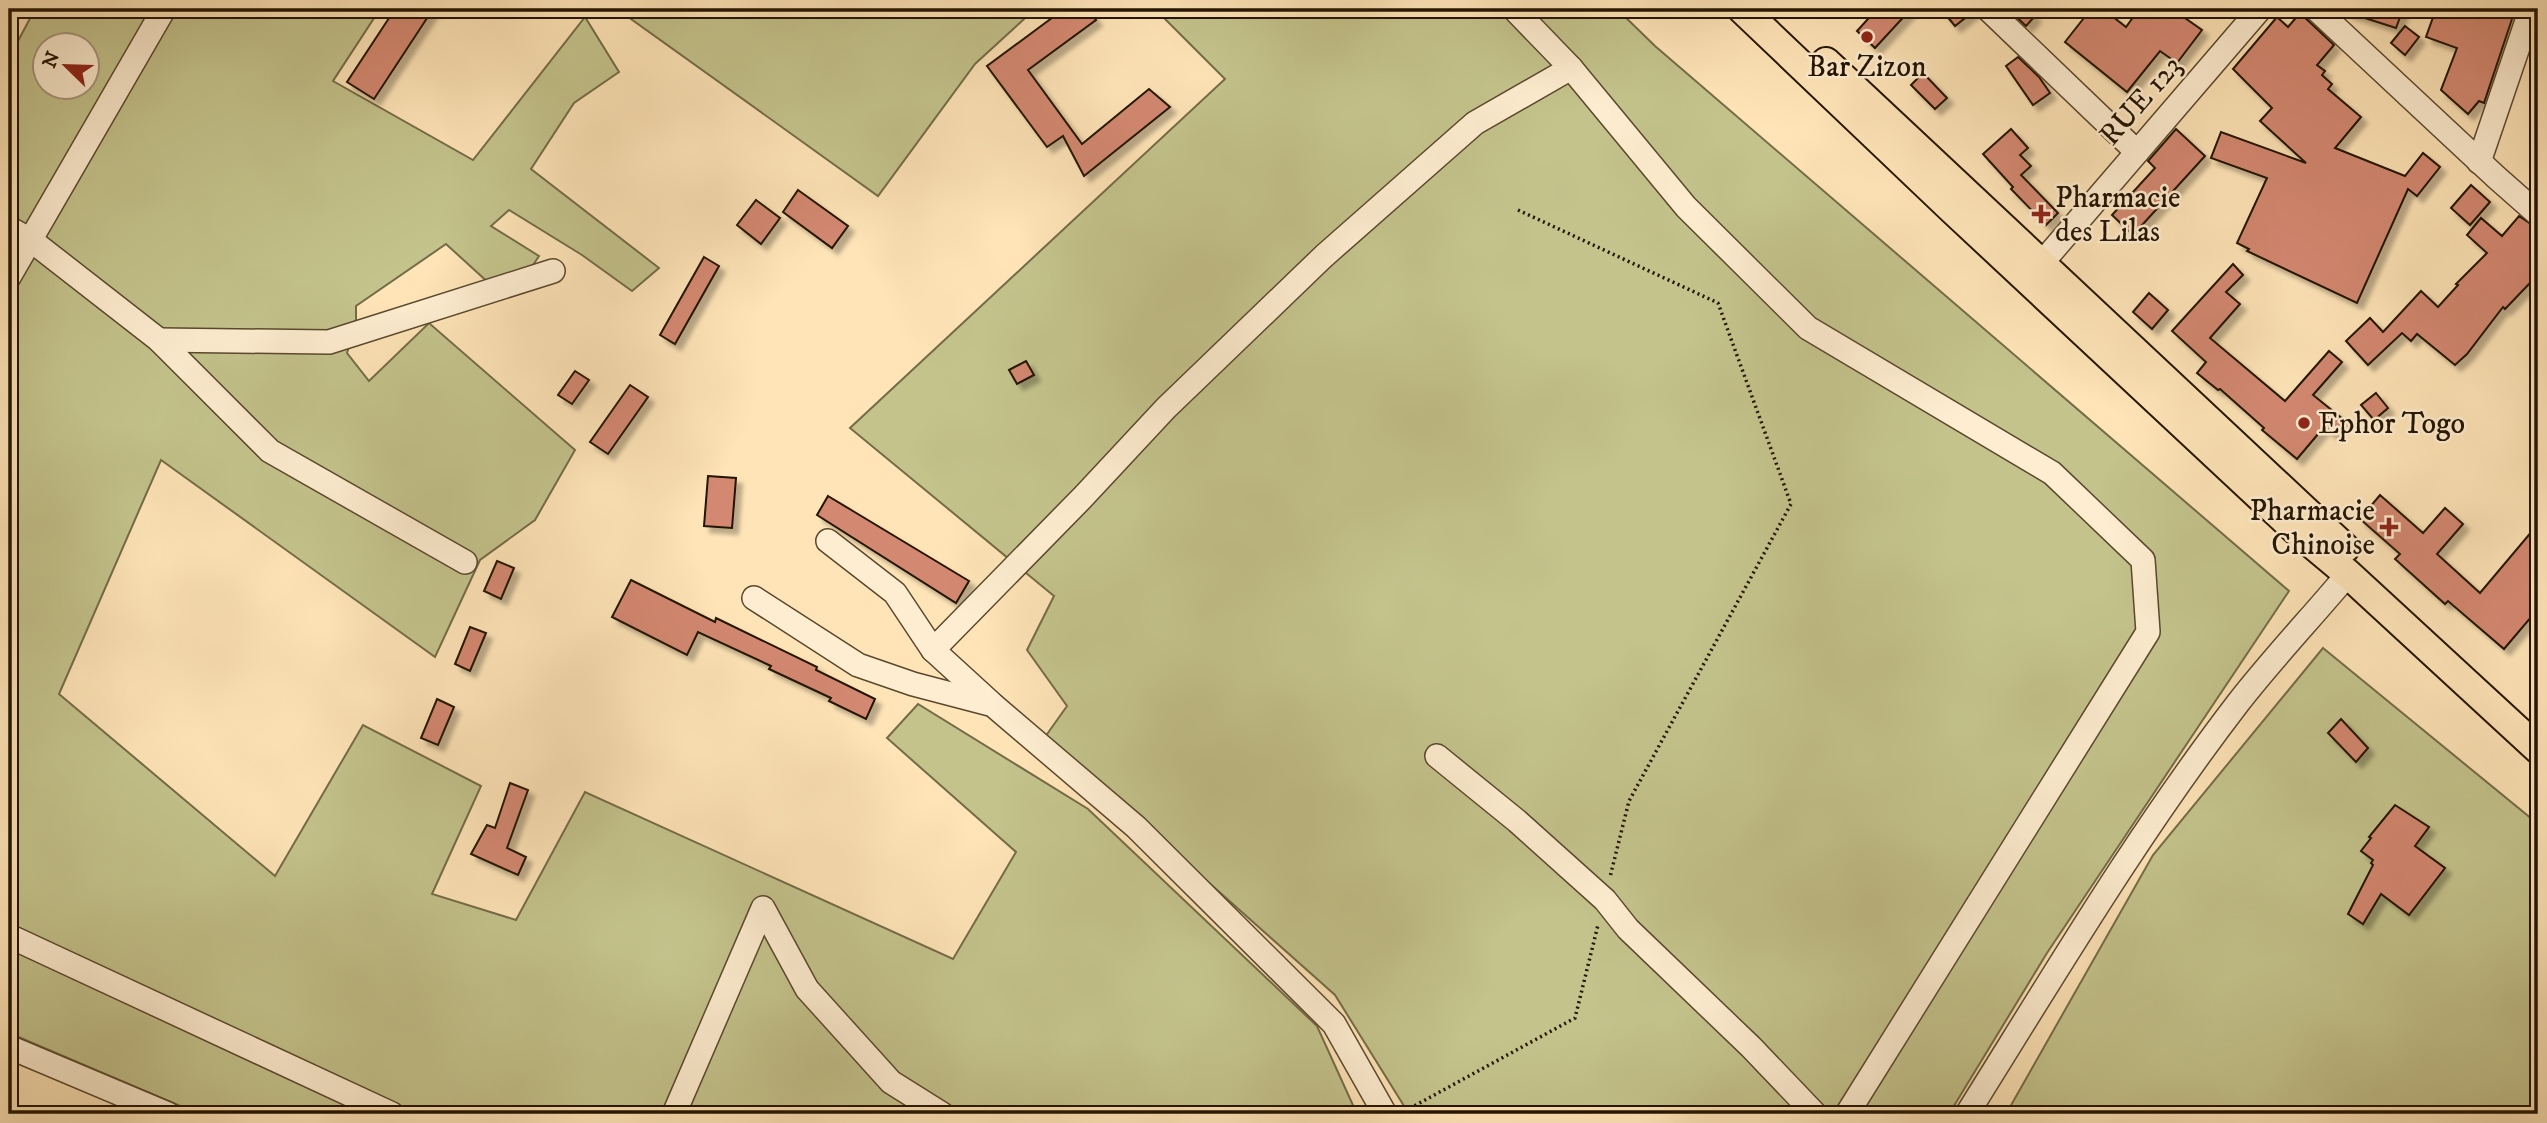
<svg xmlns="http://www.w3.org/2000/svg" width="2547" height="1123" font-family="'IM FELL DW Pica',serif">
  <defs>
    <filter id="shadow"><feDropShadow dx="6" dy="6" stdDeviation="2" flood-color="#0004"/></filter>
  </defs>
  <rect width="100%" height="100%" fill="#fee4b7"/>
  <filter id="stains"><feTurbulence type="fractalNoise" baseFrequency=".00286" numOctaves="4"/><feColorMatrix values="0 0 0 0 .2 0 0 0 0 .09 0 0 0 0 .02 0 0 0 .5 -.17"/></filter>
  <radialGradient id="worn" r=".72"><stop offset=".6" stop-color="#630" stop-opacity="0"/><stop offset="1" stop-color="#630" stop-opacity=".3"/></radialGradient>
  <g fill="#c4c38c" stroke="#746c46" stroke-width="2" fill-rule="evenodd">
    <path d="M35 9H380L333 81 473 160 585 17 619 72 574 103 531 169 659 268 632 291 582 255 509 210 491 226 539 256 529 271 491 285 446 244 356 306V323L347 353 369 381 429 323 575 450 535 520 480 560 435 657 161 460 59 694 275 876 363 725 481 786 432 894 516 920 585 792 953 959 1016 852 887 738 918 704 1088 809 1317 1026 1357 1114H199L9 1033V58ZM46 46H88V88H46Z"/>
    <polygon points="617,9 1035,9 975,64 878,196"/>
    <polygon points="1155,9 1617,9 1655,46 2289,591 2047,953 1949,1114 1409,1114 1335,995 1045,737 1067,706 1027,650 1054,596 850,428 1225,79"/>
    <polygon points="2323,648 2538,824 2538,1114 2006,1114 2153,855"/>
  </g>
  <g fill="#d38871" stroke="#241401" stroke-width="2" filter="url(#shadow)">
    <polygon points="395,9 433,9 374,99 347,82"/>
    <polygon points="1064,9 1088,9 1096,20 1028,70 1082,144 1149,89 1170,107 1084,176 1063,136 1047,147 987,66"/>
    <polygon points="1877,9 1911,9 1875,48 1857,31"/>
    <polygon points="1941,9 1974,9 1974,11 1955,26"/>
    <polygon points="2008,9 2028,9 2035,16 2026,26"/>
    <polygon points="2091,9 2103,9 2126,27 2139,9 2172,9 2202,30 2177,63 2160,51 2127,92 2065,42"/>
    <polygon points="2346,9 2403,9 2396,28 2346,12"/>
    <polygon points="2436,9 2492,9 2513,16 2484,103 2479,101 2468,114 2441,90 2457,48 2426,37"/>
    <polygon points="2300,13 2334,45 2317,65 2325,71 2322,75 2332,84 2328,89 2361,117 2335,148 2405,176 2423,153 2440,167 2417,196 2408,189 2357,303 2247,251 2249,249 2237,243 2267,178 2211,158 2221,132 2306,163 2260,121 2272,108 2233,69 2277,17 2288,27"/>
    <polygon points="2405,26 2419,37 2405,55 2391,43"/>
    <polygon points="2018,57 2039,77 2050,93 2033,105 2006,66"/>
    <polygon points="1923,73 1947,98 1935,109 1911,85"/>
    <polygon points="2011,129 2028,148 2020,155 2031,166 2021,175 2058,213 2046,225 2011,189 2013,187 1983,154"/>
    <polygon points="2176,129 2205,156 2133,235 2112,215 2155,168 2148,161"/>
    <polygon points="2471,185 2490,202 2470,225 2451,208"/>
    <polygon points="798,190 848,226 832,248 783,212"/>
    <polygon points="756,200 780,218 761,244 737,225"/>
    <polygon points="2519,216 2538,229 2538,290 2530,283 2505,309 2503,307 2467,354 2455,365 2417,334 2411,341 2402,333 2368,365 2346,341 2370,318 2383,332 2421,291 2438,307 2458,285 2456,284 2487,253 2467,235 2481,218 2502,236"/>
    <polygon points="704,257 719,266 675,344 660,335"/>
    <polygon points="2233,264 2243,275 2226,292 2240,304 2210,338 2285,401 2329,351 2342,362 2313,395 2344,420 2333,434 2324,427 2297,459 2262,430 2264,428 2220,389 2218,390 2197,373 2206,362 2172,331"/>
    <polygon points="2149,293 2168,310 2152,329 2133,312"/>
    <polygon points="1026,361 1034,375 1017,384 1009,370"/>
    <polygon points="575,371 589,380 572,404 558,395"/>
    <polygon points="630,385 648,397 608,454 590,442"/>
    <polygon points="2376,393 2388,408 2374,420 2361,405"/>
    <polygon points="708,476 736,478 732,528 704,526"/>
    <polygon points="2380,495 2423,533 2445,508 2463,524 2437,554 2480,593 2538,524 2538,609 2504,649 2448,601 2445,604 2395,559 2400,554 2360,519"/>
    <polygon points="828,496 969,581 956,603 817,515"/>
    <polygon points="497,561 514,568 501,599 484,591"/>
    <polygon points="631,580 715,622 716,618 817,667 816,670 875,699 866,719 829,701 831,698 769,669 771,666 698,632 687,655 612,617"/>
    <polygon points="470,627 486,633 470,671 455,664"/>
    <polygon points="437,699 454,707 438,745 421,738"/>
    <polygon points="2341,719 2368,748 2356,762 2328,733"/>
    <polygon points="510,783 528,790 507,848 526,857 518,875 471,854 487,825 495,828"/>
    <polygon points="2395,805 2429,827 2415,846 2445,868 2409,915 2381,894 2363,924 2348,914 2373,865 2371,863 2373,860 2361,851 2371,838 2369,837"/>
  </g>
  <g fill="none" stroke-linecap="round" stroke-linejoin="round">
    <g stroke="#5a482e" stroke-width="26">
      <g id="minor">
        <polyline points="1514,9 1571,68 1686,207 1808,328 2052,473 2143,560 2148,632 1847,1114"/>
        <polyline points="1988,9 2137,152"/>
        <polyline points="2316,9 2496,177 2538,214"/>
        <polyline points="2479,162 2531,9"/>
        <polyline points="9,228 32,241 159,340 270,451 465,562"/>
        <polyline points="2041,264 2260,9"/>
        <polyline points="9,277 164,9"/>
        <polyline points="159,340 329,342 553,271"/>
        <polyline points="828,541 895,593 933,650 991,703"/>
        <polyline points="754,598 858,665 913,684 993,705 1136,827 1334,1024 1385,1114"/>
        <polyline points="933,650 1083,497 1166,408 1324,256 1475,123 1571,68"/>
        <polyline points="1437,756 1517,821 1605,900 1628,929 1751,1047 1815,1114"/>
        <polyline points="9,936 392,1114"/>
        <polyline points="9,1047 168,1114"/>
        <polyline points="674,1114 763,908 807,989 891,1082 942,1114"/>
        <path d="M1967 1114C2054 975 2138 833 2238 703 2273 658 2312 617 2348 574"/>
      </g>
    </g>
    <g stroke="#241401" stroke-width="32">
      <g id="major">
        <polyline points="1742,9 1953,210 2299,533 2348,574 2538,749"/>
        <polyline points="1826,62 2345,548"/>
      </g>
    </g>
    <g stroke="#241401" stroke-width="3.5" stroke-dasharray="2 3.5" stroke-linecap="butt">
      <polyline points="1518,210 1718,303 1791,504 1629,801 1610,877"/>
      <polyline points="1405,1111 1575,1018 1598,925"/>
    </g>
    <use href="#minor" stroke="#feedd0" stroke-width="23"/>
    <use href="#major" stroke="#fee4b7" stroke-width="28"/>
  </g>
  <g fill="#8f2418" stroke="#feedd0" stroke-width="2.5">
    <circle cx="1867" cy="37" r="7"/>
    <path d="M2037.5 203.5h7v7h7v7h-7v7h-7v-7h-7v-7h7z"/>
    <circle cx="2304" cy="423" r="7"/>
    <path d="M2385.5 516.5h7v7h7v7h-7v7h-7v-7h-7v-7h7z"/>
  </g>
  <g text-anchor="middle" stroke-width="5" stroke-linejoin="round" paint-order="stroke">
    <g font-size="30" fill="#241401" stroke="#feedd0" text-anchor="start">
      <text x="1867" y="76" text-anchor="middle">Bar Zizon</text>
      <text x="2055" y="207">Pharmacie<tspan x="2055" dy="34">des Lilas</tspan></text>
      <text x="2318" y="433">Ephor Togo</text>
      <text x="2375" y="520" text-anchor="end">Pharmacie<tspan x="2375" dy="34">Chinoise</tspan></text>
    </g>
    <g font-size="30" fill="#241401" stroke="#feedd0">
      <text transform="translate(2140 100) rotate(-49)" y="10">RUE 123</text>
    </g>
  </g>
  <rect width="2547" height="1123" fill="none" stroke="#fee4b7" stroke-width="35"/>
  <rect x="10" y="10" width="2526" height="1102" fill="none" stroke="#241401" stroke-width="3.5"/>
  <rect x="18" y="18" width="2512" height="1088" fill="none" stroke="#241401" stroke-width="2"/>
  <g transform="translate(66 66) rotate(293)"><circle r="33" fill="#feedd0" stroke="#a7967d" stroke-width="2"/>
  <path d="M0-5L12 26L0 18L-12 26Z" fill="#8f2418"/>
  <text y="-10" font-size="19" font-weight="bold" text-anchor="middle" fill="#241401">N</text>
  </g>
  <rect width="100%" height="100%" filter="url(#stains)"/>
  <rect width="100%" height="100%" fill="url(#worn)"/>
</svg>
